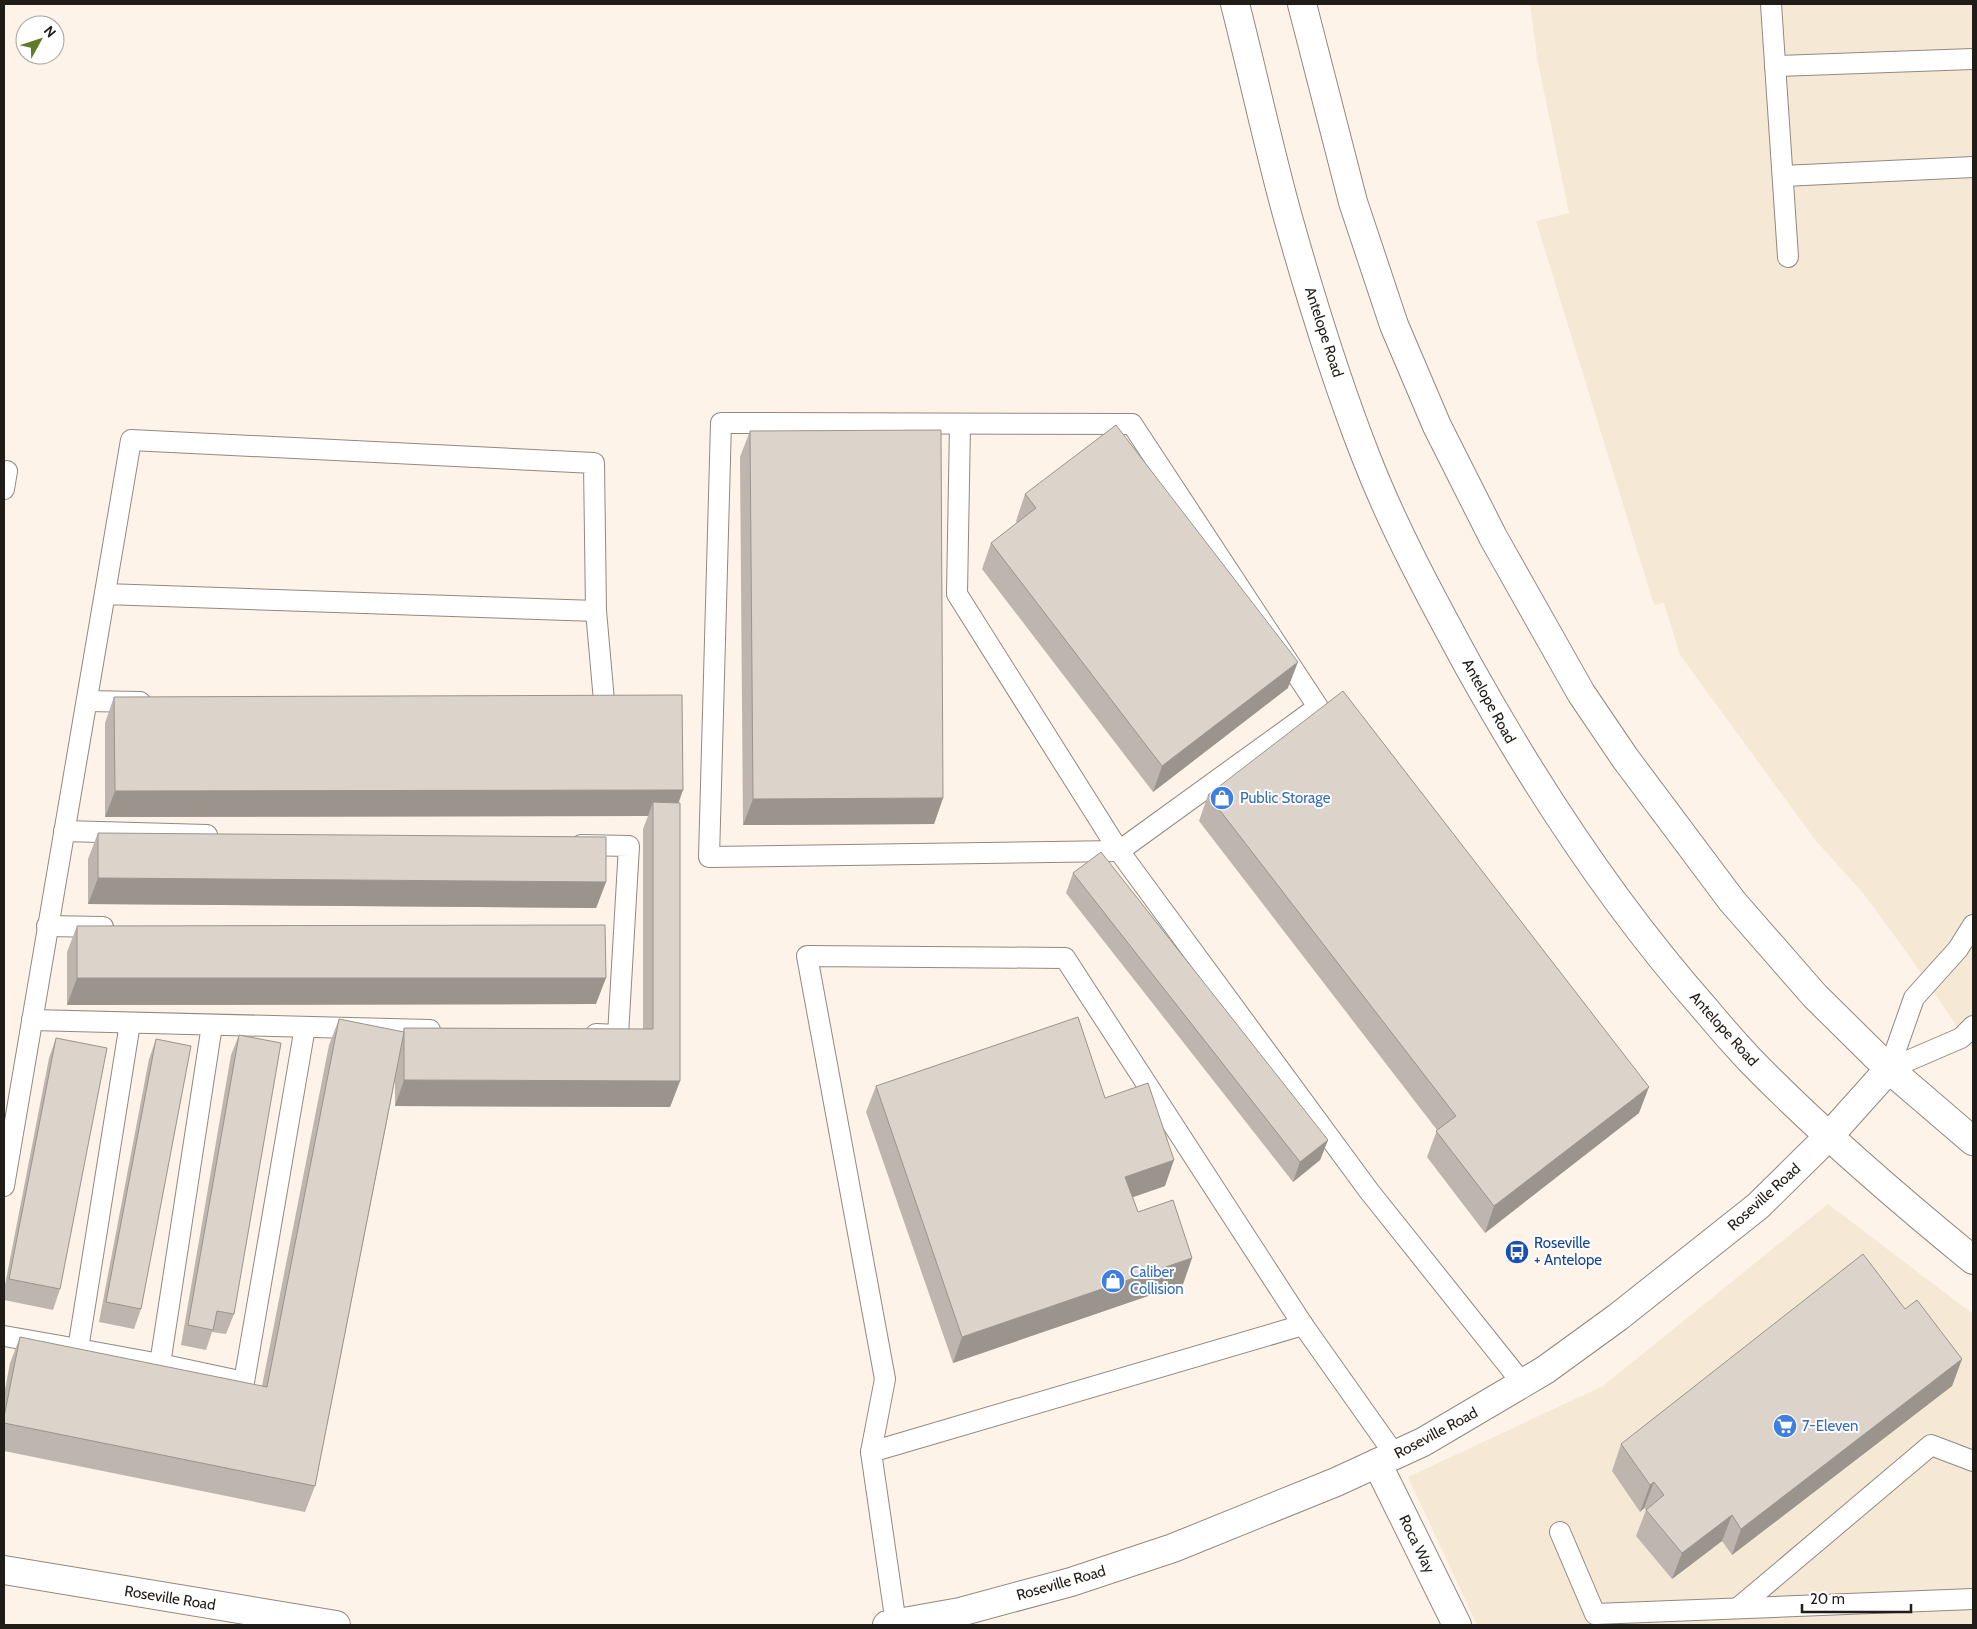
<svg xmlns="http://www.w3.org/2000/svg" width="1977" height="1629" font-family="Cabin,sans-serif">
  <rect width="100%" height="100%" fill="#fdf3e9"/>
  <g fill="#f5e9d5">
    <polygon points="1530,4 1973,4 1973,1050 1910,957 1863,893 1816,841 1680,655 1664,603 1654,605 1536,221 1569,213 1537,58"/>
    <polygon points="1828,1204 1973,1314 1973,1625 1477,1625 1408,1477 1603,1386"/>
  </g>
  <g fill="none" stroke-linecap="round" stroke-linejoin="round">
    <g stroke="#918980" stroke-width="22">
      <g id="lane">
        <polyline points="1771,4 1788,257"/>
        <polyline points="1775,66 1973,59"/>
        <polyline points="1783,176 1973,167"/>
        <polygon points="721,423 1132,424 1318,707 1119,851 709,857"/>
        <polyline points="960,424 957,594 1119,851 1369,1191 1523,1384"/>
        <polyline points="4,489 7,471"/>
        <polyline points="87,701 140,702"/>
        <polyline points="596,712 605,712 596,611"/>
        <polyline points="64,831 207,835"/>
        <polyline points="581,845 629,846 618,1035 596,1034"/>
        <polyline points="47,926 103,927"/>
        <polyline points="32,1020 430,1030"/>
        <polyline points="1889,1069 1914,998 1958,949 1973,925"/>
        <polyline points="1889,1069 1961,1038 1973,1026"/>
        <polyline points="4,1186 131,440 594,463 596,611 105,594"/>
        <polyline points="4,1336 78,1349 130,1023"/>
        <polyline points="78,1349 160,1364 212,1025"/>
        <polyline points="160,1364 244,1382 305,1027"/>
        <polyline points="871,1452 1303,1325"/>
        <polyline points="1560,1532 1595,1614 1973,1599"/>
        <polyline points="1738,1608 1931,1445 1973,1461"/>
        <polyline points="896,1624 871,1452 885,1379 807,956 1065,958 1303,1325 1395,1455"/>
      </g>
    </g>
    <g stroke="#918980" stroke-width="30">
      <polyline id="street" points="1377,1463 1457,1625"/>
    </g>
    <g stroke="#918980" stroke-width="30">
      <g id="secondary">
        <polyline points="4,1570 336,1625"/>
        <polyline points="887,1625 960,1612 1071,1582 1173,1548 1336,1482 1423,1442 1545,1370 1618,1317 1758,1206 1829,1136 1889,1069"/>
      </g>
    </g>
    <g stroke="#918980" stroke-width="30">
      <g id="primary">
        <path d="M1235 4C1253 74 1268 145 1287 214 1310 296 1335 378 1366 457 1394 529 1431 597 1468 665 1536 787 1613 905 1706 1010 1720 1027 1735 1044 1750 1060 1820 1132 1896 1197 1973 1260"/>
        <polyline points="1302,4 1353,202 1394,325 1437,426 1493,537 1581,693 1625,758 1732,901 1815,996 1889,1069 1973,1141"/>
      </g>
    </g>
    <use href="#lane" stroke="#fff" stroke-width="20"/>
    <use href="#street" stroke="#fff" stroke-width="28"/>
    <use href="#secondary" stroke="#fff" stroke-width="28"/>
    <use href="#primary" stroke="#fff" stroke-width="28"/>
  </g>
  <g fill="#bdb5ae">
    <polygon points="750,431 943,798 934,824 743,825 740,457"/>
    <polygon points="1025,494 1288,688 1153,792 982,569 991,543 1017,523 1016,521"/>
    <polygon points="114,697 679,803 680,1081 670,1107 395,1106 395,1080 315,1486 305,1512 4,1451 4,1395 10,1363 20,1337 262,1386 329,1045 339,1019 403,1032 404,1028 643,1029 643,829 648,816 105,817 105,723"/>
    <polygon points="1208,795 1639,1113 1485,1233 1427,1157 1437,1130 1199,821"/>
    <polygon points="98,833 606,882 596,908 88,904 88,859"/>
    <polygon points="1073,873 1328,1140 1320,1160 1293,1182 1066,893"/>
    <polygon points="77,926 596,1004 67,1005 67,952"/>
    <polygon points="239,1035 234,1314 226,1334 212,1332 206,1350 181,1345 231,1055"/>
    <polygon points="56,1038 60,1289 53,1310 4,1300 4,1290 49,1058"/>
    <polygon points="156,1039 141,1309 134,1329 99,1322 149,1059"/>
    <polygon points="876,1086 1105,1098 1165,1186 1133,1197 1138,1212 1192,1258 1183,1284 953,1363 866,1112"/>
    <polygon points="1905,1309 1962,1359 1952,1386 1732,1555 1722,1541 1672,1579 1636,1536 1646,1510 1644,1508 1640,1512 1612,1471 1621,1444"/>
  </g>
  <g fill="#9a948d">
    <polygon points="1298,662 1288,688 1153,792 1162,766"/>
    <polygon points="683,790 674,816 653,802 648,816 105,817 115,791"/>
    <polygon points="943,798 934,824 743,825 753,799"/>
    <polygon points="98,878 606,882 596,908 88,904"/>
    <polygon points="77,978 606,978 596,1004 67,1005"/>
    <polygon points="404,1080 680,1081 670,1107 395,1106"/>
    <polygon points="1649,1087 1639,1113 1485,1233 1494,1206"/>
    <polygon points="1328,1140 1320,1160 1293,1182 1300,1162"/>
    <polygon points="1174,1160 1165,1186 1116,1203 1125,1177"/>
    <polygon points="1192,1258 1183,1284 953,1363 962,1337"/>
    <polygon points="1962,1359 1952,1386 1732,1555 1741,1529"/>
    <polygon points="1654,1482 1644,1508 1640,1512 1650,1485"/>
    <polygon points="1732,1515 1722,1541 1672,1579 1682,1553"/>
  </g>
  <g fill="#dcd3ca" stroke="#9a948d">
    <polygon points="1116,425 1298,662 1162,766 991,543 1036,508 1025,494"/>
    <polygon points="941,430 943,798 753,799 750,431"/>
    <polygon points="1343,691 1649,1087 1494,1206 1436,1131 1456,1116 1208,795"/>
    <polygon points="682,695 683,790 115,791 114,697"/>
    <polygon points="653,802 680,803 680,1081 404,1080 404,1028 653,1029"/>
    <polygon points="98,833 606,837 606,882 98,878"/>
    <polygon points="1101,852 1328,1140 1300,1162 1073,873"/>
    <polygon points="605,925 606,978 77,978 77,926"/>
    <polygon points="1078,1017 1105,1098 1148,1083 1174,1160 1125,1177 1138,1212 1173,1200 1192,1258 962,1337 876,1086"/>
    <polygon points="339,1019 404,1032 315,1486 4,1423 4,1417 20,1337 267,1387"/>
    <polygon points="239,1035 281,1043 234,1314 217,1311 213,1330 188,1325"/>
    <polygon points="56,1038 107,1048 60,1289 9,1279"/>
    <polygon points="156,1039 191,1046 141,1309 106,1302"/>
    <polygon points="1863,1254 1905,1309 1917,1300 1962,1359 1741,1529 1732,1515 1682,1553 1646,1510 1664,1495 1654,1482 1650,1485 1621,1444"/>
  </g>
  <defs>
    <g id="shop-disc" transform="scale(1.25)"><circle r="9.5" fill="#3f7fe0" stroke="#fff"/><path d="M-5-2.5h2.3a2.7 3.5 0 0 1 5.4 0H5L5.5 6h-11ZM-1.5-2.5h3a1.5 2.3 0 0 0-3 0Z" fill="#fff"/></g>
    <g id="bus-disc" transform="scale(1.25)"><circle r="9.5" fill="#1a4fb4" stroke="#fff"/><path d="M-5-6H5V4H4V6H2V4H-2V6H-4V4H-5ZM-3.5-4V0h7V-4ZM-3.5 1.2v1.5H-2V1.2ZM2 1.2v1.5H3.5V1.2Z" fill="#fff"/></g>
    <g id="supermarket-disc" transform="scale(1.25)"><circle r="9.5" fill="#3f7fe0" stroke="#fff"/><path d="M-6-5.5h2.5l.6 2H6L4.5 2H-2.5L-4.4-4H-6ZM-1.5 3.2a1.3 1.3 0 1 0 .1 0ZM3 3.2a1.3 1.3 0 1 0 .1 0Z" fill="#fff"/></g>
  </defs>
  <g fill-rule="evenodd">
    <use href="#shop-disc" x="1222" y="798"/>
    <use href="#bus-disc" x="1517" y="1252"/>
    <use href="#shop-disc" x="1113" y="1281"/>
    <use href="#supermarket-disc" x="1785" y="1426"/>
  </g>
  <g text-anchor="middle" stroke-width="4" stroke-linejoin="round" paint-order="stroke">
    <g font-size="15" fill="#201d19" stroke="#fff">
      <text transform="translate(1324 332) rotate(72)" y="5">Antelope Road</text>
      <text transform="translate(1489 701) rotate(61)" y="5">Antelope Road</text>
      <text transform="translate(1724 1029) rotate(48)" y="5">Antelope Road</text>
      <text transform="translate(1764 1197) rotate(-42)" y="5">Roseville Road</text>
      <text transform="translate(1436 1433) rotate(-28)" y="5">Roseville Road</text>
      <text transform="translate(1417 1544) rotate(64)" y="5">Roca Way</text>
      <text transform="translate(1061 1583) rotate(-16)" y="5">Roseville Road</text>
      <text transform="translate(170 1598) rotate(9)" y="5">Roseville Road</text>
    </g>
    <g font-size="15" fill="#366cbe" stroke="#fff" text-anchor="start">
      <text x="1240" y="803">Public Storage</text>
      <text x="1130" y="1277">Caliber<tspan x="1130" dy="17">Collision</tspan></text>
      <text x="1802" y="1431">7-Eleven</text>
    </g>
    <g font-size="15" fill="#164399" stroke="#fff" text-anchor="start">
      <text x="1534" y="1248">Roseville<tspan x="1534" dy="17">+ Antelope</tspan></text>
    </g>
  </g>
  <rect width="1977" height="1629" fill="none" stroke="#201d19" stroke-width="10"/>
  <g transform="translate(40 40) rotate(50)"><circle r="24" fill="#ffffff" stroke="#a6a5a3"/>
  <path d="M0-4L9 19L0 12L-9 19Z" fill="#627a2c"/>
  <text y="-8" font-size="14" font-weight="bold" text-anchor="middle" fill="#201d19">N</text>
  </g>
  <path d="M1802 1604v8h109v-8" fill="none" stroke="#201d19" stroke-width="2.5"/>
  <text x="1810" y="1604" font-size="15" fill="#201d19" stroke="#ffffff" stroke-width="4" paint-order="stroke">20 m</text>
</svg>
